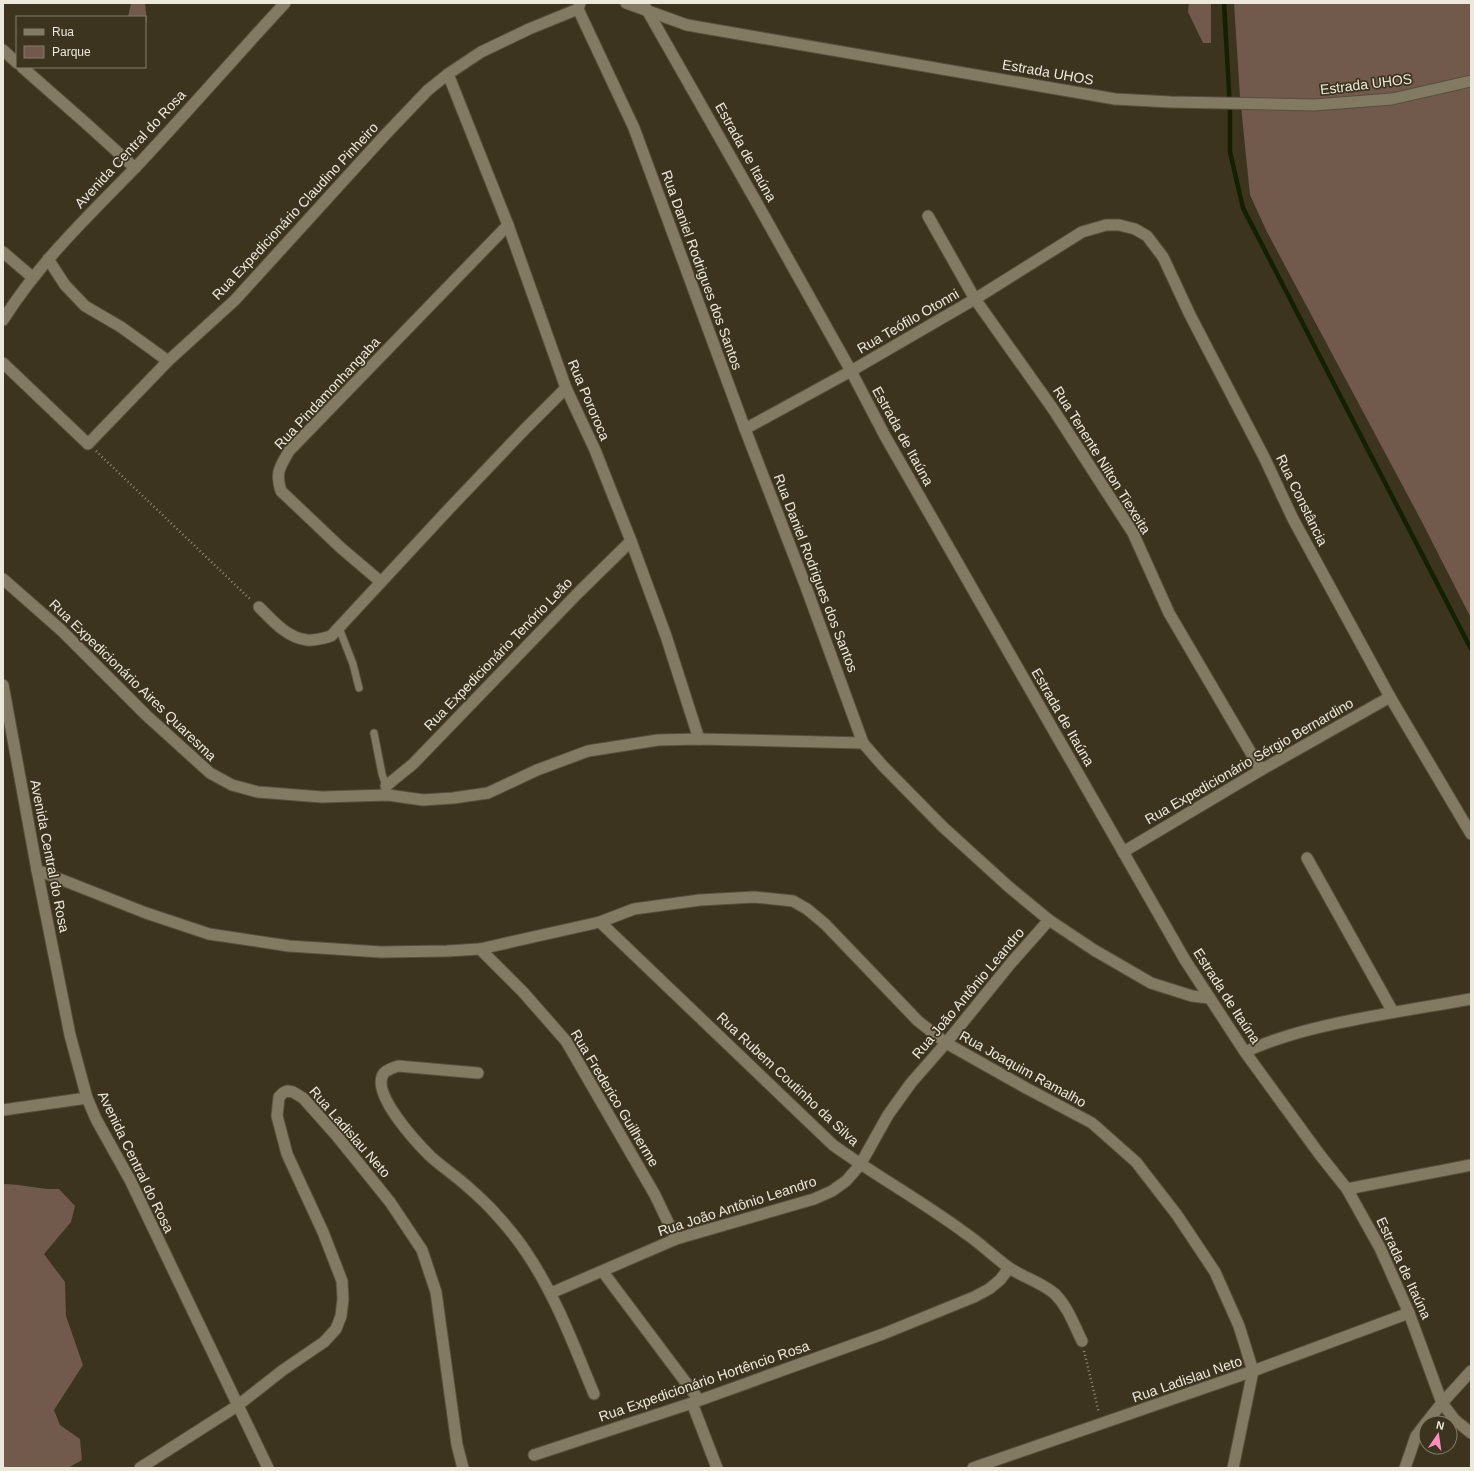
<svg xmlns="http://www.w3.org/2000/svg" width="1474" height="1471" font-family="Helvetica,sans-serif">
  <rect width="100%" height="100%" fill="#3c341f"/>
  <g fill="#71594c">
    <polygon points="131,3 145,3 147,21 145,25 145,17 128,17"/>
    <polygon points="1189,3 1211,3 1211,43 1203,43 1188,12"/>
    <polygon points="1234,3 1471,3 1471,618 1422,522 1267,232 1250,195 1240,97"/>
    <path d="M3 1184C22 1184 40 1190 59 1189L75 1206 71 1222 44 1254 65 1282 66 1316 83 1365 54 1410 60 1425 80 1439 82 1460 68 1468H3Z"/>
  </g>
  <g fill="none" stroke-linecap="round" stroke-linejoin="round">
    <polyline stroke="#142000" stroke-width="4.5" points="1224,3 1230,109 1230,152 1243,208 1471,649"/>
    <g stroke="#58503e" stroke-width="9">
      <g id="service">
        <polyline points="339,628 353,664 359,688"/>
        <polyline points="374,733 382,774 387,789"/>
      </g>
    </g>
    <g stroke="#58503e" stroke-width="13">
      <g id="minor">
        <polyline points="578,9 634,128 745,429 806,587 863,743 883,766 943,827 1009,887 1049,920 1094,950 1151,983 1192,996 1209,998"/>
        <polyline points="3,50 17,63"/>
        <polyline points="22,67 89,126 135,168"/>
        <polyline points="448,74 508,225 566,388 595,450 631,541 666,636 699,739"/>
        <polyline points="928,216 975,299 1053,409 1133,533 1169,613 1261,770"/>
        <polyline points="3,252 32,277"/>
        <polyline points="48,259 65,285 85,306 121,327 168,361 235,300 385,135 428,90 448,74 481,52 529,29 578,9 580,3"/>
        <polyline points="3,363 88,444 168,361"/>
        <polyline points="745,429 851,371 975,299 1082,232 1106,225 1119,225 1135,229 1147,236 1163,257 1190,315 1264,457 1293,519 1390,697 1471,834"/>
        <polyline points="3,579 61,630 146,715 210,773 232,785 258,792 322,797 388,795 423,800 453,798 488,793 537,770 588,751 658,740 699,739 863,743"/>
        <path d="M381 582 341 548 281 491C275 472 280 467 289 451L508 225"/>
        <path d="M259 607C272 620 287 638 307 640 315 641 324 638 331 636L447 511 525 429 566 388"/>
        <polyline points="386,786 413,764 578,593 631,541"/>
        <polyline points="1123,852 1261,770 1390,697"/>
        <polyline points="1307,858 1393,1012"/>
        <polyline points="37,870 146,913 209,934 289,946 381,952 447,951 480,949 600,922 634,909 700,900 754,897 793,901 807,909 825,924 918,1021 946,1043 1026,1088 1092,1123 1136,1162 1177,1215 1215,1272 1239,1326 1253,1371 1233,1468"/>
        <path d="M600 922 833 1145C876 1176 922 1201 965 1233 980 1243 993 1256 1008 1267 1022 1277 1041 1282 1055 1294 1068 1307 1074 1325 1082 1341"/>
        <polyline points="480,949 523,992 566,1041 655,1195 676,1239"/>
        <path d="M1245 1052C1279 1036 1316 1027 1353 1020 1392 1012 1432 1006 1471 999"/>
        <path d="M478 1073 398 1066C393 1068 388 1069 384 1073 369 1092 417 1143 430 1156 442 1167 456 1176 468 1187 477 1195 486 1203 494 1212 505 1224 517 1238 526 1252 556 1296 574 1346 594 1394"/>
        <polyline points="3,1110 87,1098"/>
        <polyline points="1347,1189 1471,1165"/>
        <polyline points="603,1272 699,1400"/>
        <polyline points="551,1293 676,1239 814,1199 832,1191 846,1181 860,1165 888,1115 911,1083 946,1043 1011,963 1049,920"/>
        <polyline points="692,1403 717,1468"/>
        <polyline points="1426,1423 1442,1403 1471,1371"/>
        <polyline points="534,1455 692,1403 883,1334 974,1297 989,1289 1000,1280 1009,1268"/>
        <polyline points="140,1468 237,1406 283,1370 324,1342 336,1329 341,1316 343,1299 342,1281 323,1232 287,1154 277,1116 279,1097 283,1093 287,1091 293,1092 303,1098 336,1135 390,1202 422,1250 436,1292 457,1445 463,1468"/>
        <polyline points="973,1468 1253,1371 1409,1313"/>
        <polyline points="1405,1468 1416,1436 1426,1423"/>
      </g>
    </g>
    <g stroke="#58503e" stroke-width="13">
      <g id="tertiary">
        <polyline points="626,3 687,25 1115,99 1171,102 1314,105 1392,99 1471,81"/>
        <polyline points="643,3 758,205 851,371 885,436 1185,960 1245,1052 1320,1155 1347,1189 1380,1248 1409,1313 1442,1403 1455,1420 1471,1433"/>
        <path d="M3 320C39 263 87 217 134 169 185 115 234 58 285 3"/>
        <polyline points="3,685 37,870 70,1035 87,1098 96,1119 130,1180 268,1468"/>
      </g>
    </g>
    <g stroke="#928b7a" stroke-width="2.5" stroke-dasharray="1 3" stroke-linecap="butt">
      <polyline points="96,451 251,600"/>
      <polyline points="1084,1351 1099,1413"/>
    </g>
    <use href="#service" stroke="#837a63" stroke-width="7"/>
    <use href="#minor" stroke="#837a63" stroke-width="11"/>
    <use href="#tertiary" stroke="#837a63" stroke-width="11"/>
  </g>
  <g text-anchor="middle" stroke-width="3.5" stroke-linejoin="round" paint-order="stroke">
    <g font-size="14" fill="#ede8dc" stroke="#3c341f">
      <text transform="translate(1048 72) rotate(10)" y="5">Estrada UHOS</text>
      <text transform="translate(1366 84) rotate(-7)" y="5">Estrada UHOS</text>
      <text transform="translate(130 149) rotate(-47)" y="5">Avenida Central do Rosa</text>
      <text transform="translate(746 152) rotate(61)" y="5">Estrada de Itaúna</text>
      <text transform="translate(295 211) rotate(-47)" y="5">Rua Expedicionário Claudino Pinheiro</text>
      <text transform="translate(702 270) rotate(70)" y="5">Rua Daniel Rodrigues dos Santos</text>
      <text transform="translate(908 321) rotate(-30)" y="5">Rua Teófilo Otonni</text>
      <text transform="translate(327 393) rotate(-47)" y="5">Rua Pindamonhangaba</text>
      <text transform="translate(589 400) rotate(67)" y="5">Rua Pororoca</text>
      <text transform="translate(903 436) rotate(61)" y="5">Estrada de Itaúna</text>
      <text transform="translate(1102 460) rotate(58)" y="5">Rua Tenente Nilton Tiexeita</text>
      <text transform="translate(1302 500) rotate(64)" y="5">Rua Constância</text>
      <text transform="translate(816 573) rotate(69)" y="5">Rua Daniel Rodrigues dos Santos</text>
      <text transform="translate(498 654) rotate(-46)" y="5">Rua Expedicionário Tenório Leão</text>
      <text transform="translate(133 680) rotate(44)" y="5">Rua Expedicionário Aires Quaresma</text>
      <text transform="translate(1063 717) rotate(60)" y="5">Estrada de Itaúna</text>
      <text transform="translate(1249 761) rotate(-30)" y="5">Rua Expedicionário Sérgio Bernardino</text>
      <text transform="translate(50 856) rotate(79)" y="5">Avenida Central do Rosa</text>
      <text transform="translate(968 993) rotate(-50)" y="5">Rua João Antônio Leandro</text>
      <text transform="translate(1227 996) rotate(57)" y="5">Estrada de Itaúna</text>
      <text transform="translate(1023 1069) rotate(29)" y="5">Rua Joaquim Ramalho</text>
      <text transform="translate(788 1079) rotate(43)" y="5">Rua Rubem Coutinho da Silva</text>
      <text transform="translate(615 1098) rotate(59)" y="5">Rua Frederico Guilherme</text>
      <text transform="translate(350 1132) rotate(49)" y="5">Rua Ladislau Neto</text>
      <text transform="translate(136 1162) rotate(64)" y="5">Avenida Central do Rosa</text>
      <text transform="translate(737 1206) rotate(-18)" y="5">Rua João Antônio Leandro</text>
      <text transform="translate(1404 1268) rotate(65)" y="5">Estrada de Itaúna</text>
      <text transform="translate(1187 1379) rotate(-19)" y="5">Rua Ladislau Neto</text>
      <text transform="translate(704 1381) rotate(-19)" y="5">Rua Expedicionário Hortêncio Rosa</text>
    </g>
  </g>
  <rect width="1474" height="1471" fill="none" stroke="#ede8dc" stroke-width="8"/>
  <rect x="16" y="16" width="130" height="52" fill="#3c341f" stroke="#837c6b"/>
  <rect x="24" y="29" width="20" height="6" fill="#837a63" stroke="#837c6b"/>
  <text x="52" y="36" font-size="12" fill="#ede8dc">Rua</text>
  <rect x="24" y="46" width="20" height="12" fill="#71594c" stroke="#837c6b"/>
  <text x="52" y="56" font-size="12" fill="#ede8dc">Parque</text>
  <g transform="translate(1438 1435) rotate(13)"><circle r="19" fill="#3c341f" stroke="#837c6b"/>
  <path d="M0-3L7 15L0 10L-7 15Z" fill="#fd8ebf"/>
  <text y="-6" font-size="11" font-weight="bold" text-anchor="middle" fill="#ede8dc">N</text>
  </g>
</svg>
